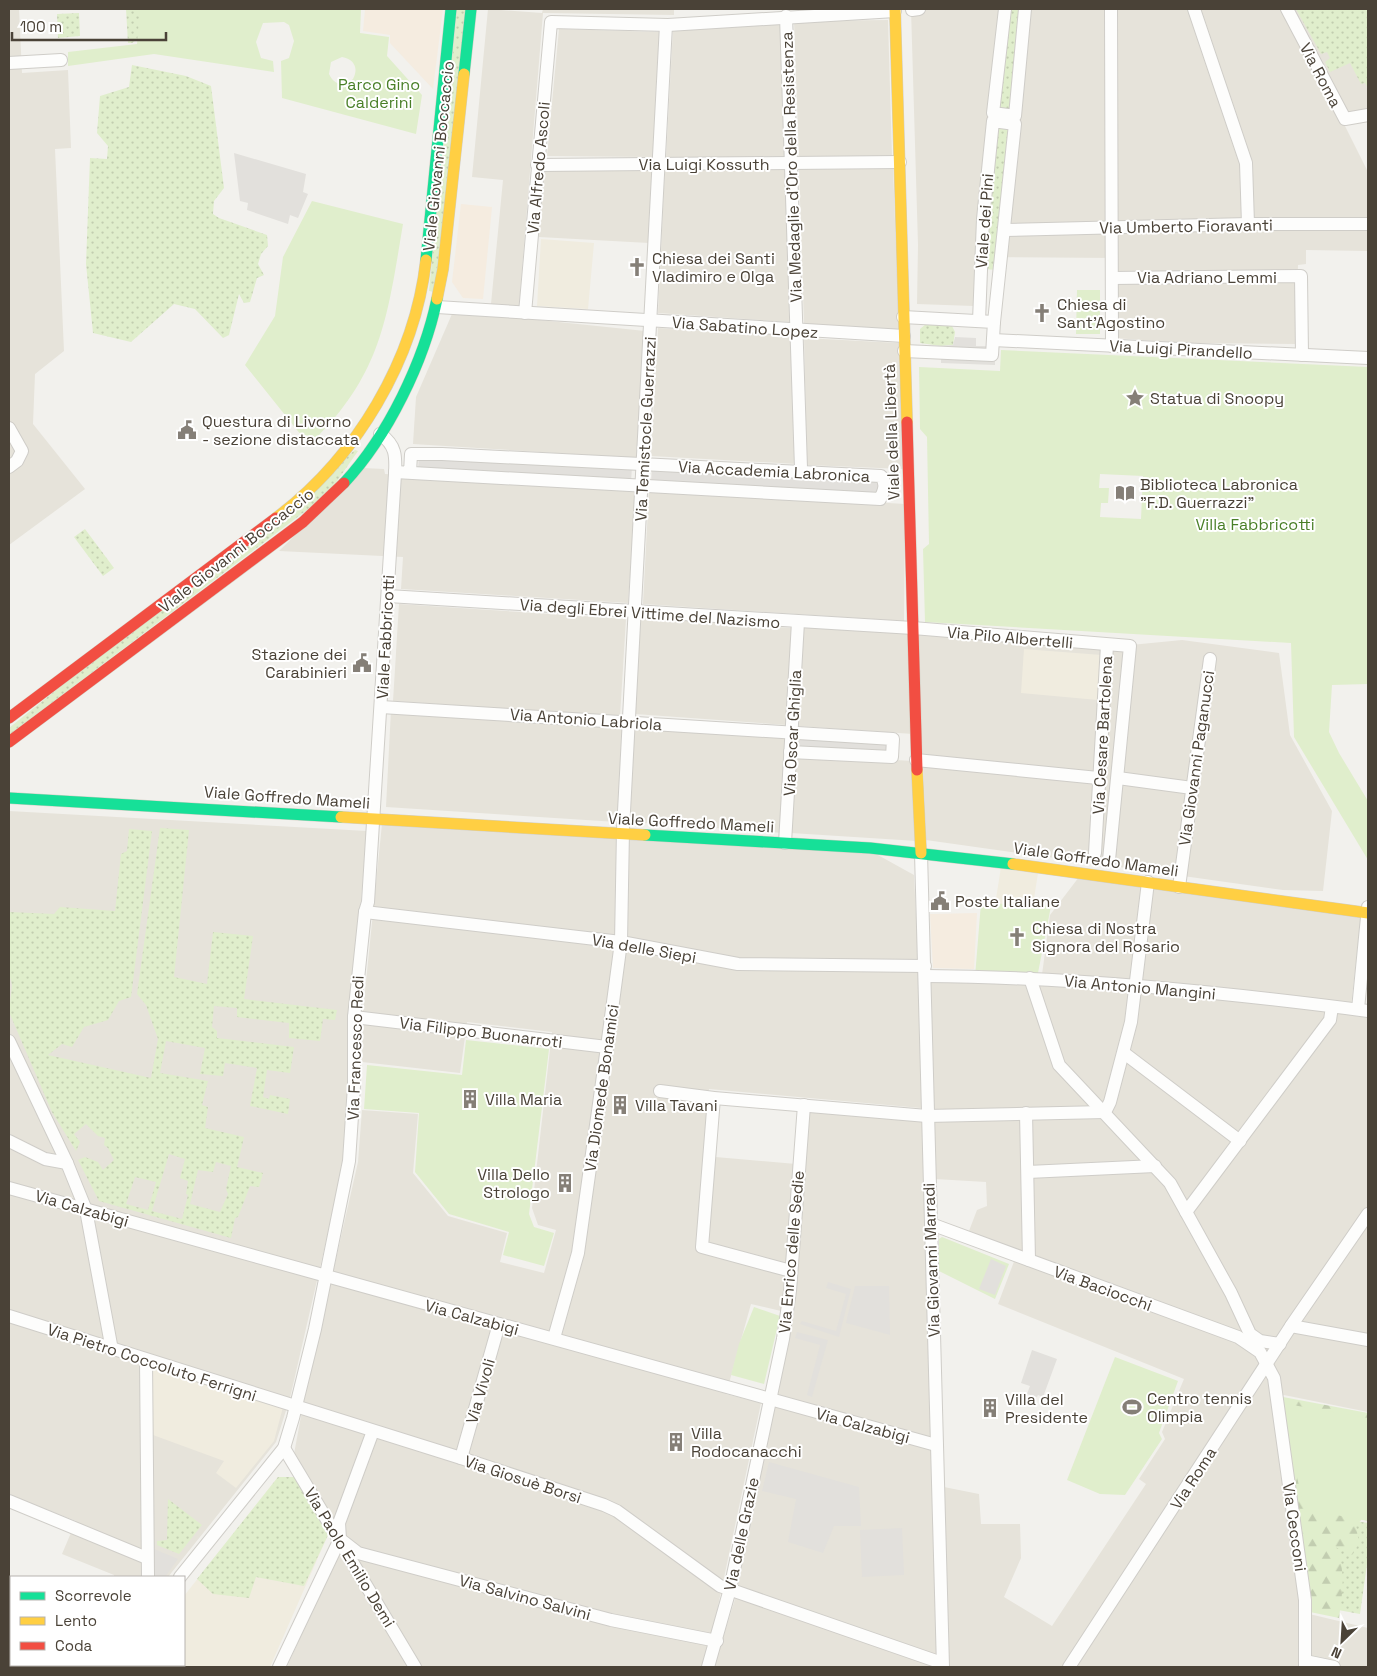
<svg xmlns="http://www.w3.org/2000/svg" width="1377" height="1676" font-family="'Space Grotesk',sans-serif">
  <defs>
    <pattern id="grass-dots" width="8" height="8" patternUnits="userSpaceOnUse" patternTransform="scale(1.25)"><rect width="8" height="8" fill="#e0eecc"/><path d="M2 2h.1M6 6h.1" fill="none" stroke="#c2cdb0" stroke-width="1.8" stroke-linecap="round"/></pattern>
    <pattern id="forest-firs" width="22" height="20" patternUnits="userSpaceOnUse" patternTransform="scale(1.25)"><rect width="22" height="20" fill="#e0eecc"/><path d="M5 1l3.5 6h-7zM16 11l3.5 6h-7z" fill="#c2cdb0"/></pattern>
  </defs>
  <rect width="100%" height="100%" fill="#f2f1ed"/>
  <g fill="#e6e3da">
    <polygon points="9,9 19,9 22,73 68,70 71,148 55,149 64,351 35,374 33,424 85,489 9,545"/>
    <polygon points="488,9 542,13 543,9 674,9 674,15 543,13 519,306 491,304 503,180 472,177"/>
    <polygon points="911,9 1368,9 1368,110 1339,114 1368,172 1368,251 1306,250 1306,264 1298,265 1296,344 1186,343 1114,338 1116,258 976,257 974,306 917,304 918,245"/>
    <polygon points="888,20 892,157 799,158 794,21"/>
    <polygon points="783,22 787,156 666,158 673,29"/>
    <polygon points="559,29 660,32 653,157 547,156"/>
    <polygon points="893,167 899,330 804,324 799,169"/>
    <polygon points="787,168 789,322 658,313 665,169"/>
    <polygon points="656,170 649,243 539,237 545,171"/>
    <polygon points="452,314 490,315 645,331 636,458 413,444 416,397"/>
    <polygon points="658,328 794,336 797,464 651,456"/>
    <polygon points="804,338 899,343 904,469 807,465"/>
    <polygon points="363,468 384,469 385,474 636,489 628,603 401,589 403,557 279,551"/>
    <polygon points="649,489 905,504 904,621 643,604"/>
    <polygon points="399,604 626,619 620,716 393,701"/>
    <polygon points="641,618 793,628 787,725 635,714"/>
    <polygon points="804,626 909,632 913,734 799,726"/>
    <polygon points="918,634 1100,648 1182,640 1279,653 1290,735 1332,811 1323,891 1283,890 926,840"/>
    <polygon points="391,710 623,725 617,822 386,807"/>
    <polygon points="635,726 790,737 784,833 629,822"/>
    <polygon points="795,755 914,761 917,841 791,833"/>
    <polygon points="9,811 367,831 351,1015 350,1116 338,1189 290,1398 276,1442 168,1577 114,1577 114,1575 62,1554 76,1521 9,1495"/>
    <polygon points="382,824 620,839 617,951 574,1253 566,1279 572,1281 582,1245 626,947 628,837 867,849 914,875 922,1041 921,1108 709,1089 704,1156 796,1164 781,1311 751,1304 726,1394 761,1403 707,1658 701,1667 421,1667 294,1454 304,1400 358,1162 362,1110 418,1114 413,1173 448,1216 507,1233 500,1262 544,1273 556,1230 538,1225 532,1208 552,1032 467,1022 460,1073 362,1062 363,1011"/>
    <polygon points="1079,877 1361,917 1350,1015 1368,1018 1368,1412 1274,1393 1305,1613 1368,1628 1368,1667 949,1667 944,1487 979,1494 981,1524 1020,1524 1021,1558 1004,1597 1052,1626 1146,1484 1139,1479 1165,1439 1162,1432 1184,1379 998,1304 1018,1251 969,1231 977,1210 987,1206 986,1182 935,1179 931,979 1041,982 1050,915"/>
    <polygon points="809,1109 923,1120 937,1667 714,1667 735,1599 794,1313 796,1262"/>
    <polygon points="345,1552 412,1667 287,1667 336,1558"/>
  </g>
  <g fill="#f5ece0">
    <polygon points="365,9 443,9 433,89 390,43 390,35 363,31"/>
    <polygon points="461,204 492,207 483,299 463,298 452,282"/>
    <polygon points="977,913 974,969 933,968 930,914"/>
  </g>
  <g fill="#f0ecdf">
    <polygon points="541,239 594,243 588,309 537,306"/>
    <polygon points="1024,649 1102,655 1098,700 1021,693"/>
    <polygon points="1001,867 1038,873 1033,905 1028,904 1027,910 995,905"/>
    <polygon points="152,1365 283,1407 274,1441 236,1488 216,1473 224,1461 153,1435"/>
    <polygon points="278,1477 328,1535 270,1667 179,1667 177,1665 184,1665 184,1596"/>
  </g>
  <g fill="url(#grass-dots)" fill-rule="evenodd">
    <polygon points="126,9 141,9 138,39 132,43 128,43"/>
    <polygon points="457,9 467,9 435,292 429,291"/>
    <polygon points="1007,9 1023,9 1013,112 997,111"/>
    <polygon points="1296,9 1368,9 1368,88 1365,83 1361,84 1350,63 1330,72 1325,62 1330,58 1327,52 1321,54"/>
    <polygon points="79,13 80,36 58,38 57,14"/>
    <polygon points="132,65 186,76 211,86 224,188 214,201 213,214 219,218 267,235 268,246 261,254 258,264 264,275 257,278 250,302 244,303 239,294 229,335 223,338 195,309 174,304 131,342 93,333 86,264 90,158 107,159 108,146 97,133 100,96 129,87"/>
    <polygon points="994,126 1010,126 997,270 983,269"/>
    <polygon points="926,324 952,326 955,332 953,345 941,346 920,343 920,329"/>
    <polygon points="355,450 358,451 328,494 9,735 9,728"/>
    <polygon points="85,529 114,568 103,576 74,537"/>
    <path d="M160 828 189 830 174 977 207 984 213 932 253 936 244 999 337 1010 335 1020 323 1019 320 1041 289 1038V1023L237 1017V1008L214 1006 212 1027 217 1031V1038L294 1047 290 1073 267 1070 263 1097 269 1099 270 1095 290 1099 288 1114 250 1106 257 1068 225 1063 223 1076 200 1074 205 1048 166 1041 160 1073 208 1081 202 1105 208 1107 205 1128 244 1137 237 1167 263 1173 259 1187 250 1186 238 1217 235 1218 231 1238 99 1201 78 1160 85 1157 98 1162 103 1170 114 1160 108 1148 104 1145 105 1138 98 1136 86 1124 74 1134 80 1142 76 1151 52 1112 9 1012 12 985 9 973V912L54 914 60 907 115 911 121 854 127 851 129 829 152 831 131 997 119 1001 108 1020 84 1027 72 1047 62 1044 48 1055 151 1078 158 1039 146 1005 137 994ZM169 1154 185 1159 180 1178 188 1181 186 1194 188 1195 182 1219 152 1211ZM216 1162 231 1166 226 1189 228 1194 220 1212 190 1204 198 1170 213 1172ZM135 1177 156 1182 148 1210 126 1204Z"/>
    <polygon points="278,1477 296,1477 328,1535 304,1586 256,1577 249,1598 213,1594 197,1579"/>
    <polygon points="168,1499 202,1525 179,1554 157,1545 157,1541 167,1540"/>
    <polygon points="1305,1513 1368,1523 1368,1557 1360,1614 1316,1606"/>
  </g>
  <path fill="url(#forest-firs)" d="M1283 1397 1368 1413V1521L1362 1519 1356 1526 1359 1543 1352 1555 1335 1547C1347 1570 1342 1594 1339 1618L1310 1612Z"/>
  <g fill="#e0eecc" fill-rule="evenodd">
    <path d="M140 9H361L360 33 389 37 387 56 422 95 416 134 282 98 281 61 289 58 294 41 289 25 284 22 263 23 256 42 261 58 273 61 274 72 154 54 68 66V52L137 44ZM342 57C354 59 359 68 353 79 343 87 334 85 329 74L331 62Z"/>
    <path d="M312 201 403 224C387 319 382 375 309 445L245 365 275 316 283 257Z"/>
    <polygon points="1077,290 1100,290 1100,334 1076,334"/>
    <path d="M1001 350 1368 367V684L1332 685 1329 732 1339 753 1368 801V860L1294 737 1291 643 925 622 923 549 929 544 927 437 920 429 919 367 1000 371ZM1100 474 1143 476 1141 519 1100 517 1101 503H1108L1109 488H1099Z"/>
    <polygon points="981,903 1051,906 1037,978 975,977"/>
    <polygon points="466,1040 549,1049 529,1214 534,1227 554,1233 544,1266 503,1255 509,1232 449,1214 415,1172 419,1113 364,1109 367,1065 462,1075"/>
    <polygon points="942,1237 1009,1264 995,1299 939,1271 939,1239"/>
    <polygon points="754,1307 780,1316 764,1384 731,1375 739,1344"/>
    <polygon points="1115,1357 1178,1381 1159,1433 1162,1439 1125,1495 1100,1494 1067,1480"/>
    <polygon points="1281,1403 1368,1418 1368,1521 1304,1509"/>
  </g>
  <g fill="#e2e0dc">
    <polygon points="234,153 306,174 303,192 308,194 298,218 290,215 288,224 247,210 248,203 240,201"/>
    <polygon points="955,337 976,338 976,346 995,346 995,365 941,363 941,346 953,345"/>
    <polygon points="419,453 632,466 631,482 418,470"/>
    <polygon points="652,466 881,482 878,495 651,484"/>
    <polygon points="798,730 894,736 893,759 796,753"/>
    <polygon points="991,1259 1006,1266 995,1295 979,1289"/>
    <polygon points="828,1282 851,1289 839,1337 800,1324 802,1321 836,1331 846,1294 826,1288"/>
    <polygon points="855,1286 889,1286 890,1335 846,1323"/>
    <polygon points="797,1332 828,1340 812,1397 807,1395 820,1345 795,1338"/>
    <polygon points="1032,1350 1057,1359 1043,1397 1038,1395 1037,1397 1027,1394 1030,1386 1021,1383"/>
    <polygon points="769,1462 859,1487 861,1526 834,1526 823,1553 788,1542 796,1499 762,1491"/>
    <polygon points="902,1528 904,1575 862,1577 860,1530"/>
    <polygon points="154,1549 178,1559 165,1577 152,1577"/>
  </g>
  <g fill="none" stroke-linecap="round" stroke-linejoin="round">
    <g stroke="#cfcdc8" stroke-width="14">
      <g id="street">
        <polyline points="1005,9 993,113 1015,116 1025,9"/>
        <polyline points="1111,9 1112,346"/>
        <polyline points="1194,9 1246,163 1248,224"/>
        <polyline points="1287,9 1345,119 1368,115"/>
        <polyline points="912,10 919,9"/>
        <polyline points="786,16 801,468"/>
        <polyline points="9,63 61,60"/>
        <polyline points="537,165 900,162"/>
        <polyline points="1004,230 1248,224 1368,224"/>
        <polyline points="1112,278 1301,276 1302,355"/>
        <polyline points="437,307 904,336"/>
        <polyline points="525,313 551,22 668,25 895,11"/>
        <polyline points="903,317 994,322 992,355 904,351"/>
        <polyline points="979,321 983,219 993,121 1015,124 994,322"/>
        <polyline points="993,340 1368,358"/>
        <polyline points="9,428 22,451 17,461 9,467"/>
        <path d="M395 472 880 499C884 491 887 484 881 476L442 454H411L410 473"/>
        <polyline points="388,596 913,628 1130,646 1109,860"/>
        <polyline points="381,707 893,739 892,757 790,752"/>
        <polyline points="916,760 1098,778"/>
        <polyline points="1118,778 1192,788"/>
        <polyline points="785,843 798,622"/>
        <polyline points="921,853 943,1667"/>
        <polyline points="1095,853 1107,645"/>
        <polyline points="1179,887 1210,659"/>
        <polyline points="365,912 621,942 738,964 925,966"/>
        <path d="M925 976C1074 977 1221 992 1368 1011"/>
        <polyline points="1030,978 1059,1065 1170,1183 1231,1293 1250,1334 1260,1341 1280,1344"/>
        <polyline points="1358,1009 1368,907"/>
        <polyline points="354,1017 607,1047"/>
        <polyline points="9,1041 67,1163 86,1210 112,1350"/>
        <polyline points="1124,1053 1240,1141"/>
        <polyline points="660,1091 714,1098 927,1116 1105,1112"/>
        <polyline points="714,1098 702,1247 791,1271"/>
        <polyline points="1105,1112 1110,1102 1131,1022 1148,882"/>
        <polyline points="1026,1113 1029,1260"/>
        <polyline points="9,1141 45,1159 67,1163"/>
        <polyline points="1028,1172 1155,1166"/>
        <polyline points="9,1188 936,1445"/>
        <polyline points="1186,1212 1330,1020 1332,1007"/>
        <polyline points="931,1224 1238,1337 1260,1352 1274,1378 1305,1600 1305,1667"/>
        <polyline points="9,1316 461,1458 604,1505 617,1511 720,1586 942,1663"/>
        <polyline points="1291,1326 1368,1340"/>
        <polyline points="554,1338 578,1253 607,1047 621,942 623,830 666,25"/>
        <polyline points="146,1360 148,1577"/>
        <polyline points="284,1448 415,1667"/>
        <polyline points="461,1458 499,1324"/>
        <polyline points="9,1501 147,1558"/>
        <polyline points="340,1539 358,1553 611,1620 717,1641"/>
        <path d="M180 1577 284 1448 293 1418 315 1329 349 1161 354 1086V1017L365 912 368 902 395 474C396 456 396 445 380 434"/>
        <polyline points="1305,1661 1334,1667"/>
        <polyline points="170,1665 171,1667"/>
        <polyline points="109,1667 111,1665"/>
        <polyline points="279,1667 340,1539 339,1523 373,1431"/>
        <polyline points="708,1667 730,1589 783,1339 790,1291 804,1105"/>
        <polyline points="1069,1667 1291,1326 1368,1214"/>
      </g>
    </g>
    <g stroke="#d2cec3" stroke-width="12">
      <g id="fast">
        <polyline points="464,74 471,9"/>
        <polyline points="426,260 451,9"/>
        <path d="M344 483C388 436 424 361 437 299"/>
        <polyline points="9,798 341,817"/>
        <polyline points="645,835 870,848 1013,864"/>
      </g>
    </g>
    <g stroke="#d2cec3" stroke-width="12">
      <g id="slow">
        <polyline points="895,9 907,422"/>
        <polyline points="437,299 443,269 464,74"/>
        <path d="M276 518C356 458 415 360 426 260"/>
        <polyline points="917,770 921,853"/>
        <polyline points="341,817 645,835"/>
        <polyline points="1013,864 1368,913"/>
      </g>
    </g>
    <g stroke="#d2cec3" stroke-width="12">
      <g id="jam">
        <polyline points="907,422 917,770"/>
        <polyline points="9,718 276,518"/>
        <polyline points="9,742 303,522 344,483"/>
      </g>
    </g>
    <use href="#street" stroke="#fdfdfc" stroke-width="12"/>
    <use href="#fast" stroke="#16e098" stroke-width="11"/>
    <use href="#slow" stroke="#ffcf43" stroke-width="11"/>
    <use href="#jam" stroke="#f24e42" stroke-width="11"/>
  </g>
  <defs>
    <g id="church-bare" transform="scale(1.5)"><path d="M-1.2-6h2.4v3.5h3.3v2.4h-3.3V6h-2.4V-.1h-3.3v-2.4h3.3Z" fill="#857f77" stroke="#fff" stroke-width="2.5" paint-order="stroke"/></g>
    <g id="sight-bare" transform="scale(1.5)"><path d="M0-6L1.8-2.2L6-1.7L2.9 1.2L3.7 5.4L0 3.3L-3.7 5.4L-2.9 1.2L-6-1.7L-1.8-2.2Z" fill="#857f77" stroke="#fff" stroke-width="2.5" paint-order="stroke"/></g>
    <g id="civic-bare" transform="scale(1.5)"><path d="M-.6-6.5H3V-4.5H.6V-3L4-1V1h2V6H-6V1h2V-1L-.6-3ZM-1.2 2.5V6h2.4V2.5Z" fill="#857f77" stroke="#fff" stroke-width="2.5" paint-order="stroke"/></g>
    <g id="library-bare" transform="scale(1.5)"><path d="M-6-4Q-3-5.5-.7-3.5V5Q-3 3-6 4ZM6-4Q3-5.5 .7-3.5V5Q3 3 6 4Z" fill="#857f77" stroke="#fff" stroke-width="2.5" paint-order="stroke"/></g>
    <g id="building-bare" transform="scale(1.5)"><path d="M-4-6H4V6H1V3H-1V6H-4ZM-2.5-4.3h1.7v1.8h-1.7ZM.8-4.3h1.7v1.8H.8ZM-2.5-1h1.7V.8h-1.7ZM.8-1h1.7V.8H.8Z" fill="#857f77" stroke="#fff" stroke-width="2.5" paint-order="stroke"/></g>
    <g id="stadium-bare" transform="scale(1.5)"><path d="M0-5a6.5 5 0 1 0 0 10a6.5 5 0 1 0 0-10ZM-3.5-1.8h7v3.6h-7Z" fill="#857f77" stroke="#fff" stroke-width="2.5" paint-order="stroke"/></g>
  </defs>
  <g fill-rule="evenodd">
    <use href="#church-bare" x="637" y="267"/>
    <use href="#church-bare" x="1042" y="313"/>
    <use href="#sight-bare" x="1135" y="398"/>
    <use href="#civic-bare" x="187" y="430"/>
    <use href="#library-bare" x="1125" y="493"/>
    <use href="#civic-bare" x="362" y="663"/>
    <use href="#civic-bare" x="940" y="901"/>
    <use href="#church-bare" x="1017" y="937"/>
    <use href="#building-bare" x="470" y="1099"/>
    <use href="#building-bare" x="620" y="1105"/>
    <use href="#building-bare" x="565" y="1183"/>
    <use href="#stadium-bare" x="1132" y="1407"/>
    <use href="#building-bare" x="990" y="1408"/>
    <use href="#building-bare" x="676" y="1442"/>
  </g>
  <g text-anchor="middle" stroke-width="4" stroke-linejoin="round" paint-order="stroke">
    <g font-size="16" fill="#4a4237" stroke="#fff">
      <text transform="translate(1321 75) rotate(62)" y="6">Via Roma</text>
      <text transform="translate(438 156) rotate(-84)" y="6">Viale Giovanni Boccaccio</text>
      <text x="704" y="170">Via Luigi Kossuth</text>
      <text transform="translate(791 167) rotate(-92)" y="6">Via Medaglie d'Oro della Resistenza</text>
      <text transform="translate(538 168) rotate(-85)" y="6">Via Alfredo Ascoli</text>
      <text transform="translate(984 221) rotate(-86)" y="6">Viale dei Pini</text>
      <text transform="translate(1186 226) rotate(-1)" y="6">Via Umberto Fioravanti</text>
      <text x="1207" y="283">Via Adriano Lemmi</text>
      <text transform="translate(745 327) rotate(4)" y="6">Via Sabatino Lopez</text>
      <text transform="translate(1181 349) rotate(3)" y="6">Via Luigi Pirandello</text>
      <text transform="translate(645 429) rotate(-87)" y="6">Via Temistocle Guerrazzi</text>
      <text transform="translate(891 432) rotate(-92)" y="6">Viale della Libertà</text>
      <text transform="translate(774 471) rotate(3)" y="6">Via Accademia Labronica</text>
      <text transform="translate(236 550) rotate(-38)" y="6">Viale Giovanni Boccaccio</text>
      <text transform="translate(650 613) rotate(4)" y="6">Via degli Ebrei Vittime del Nazismo</text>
      <text transform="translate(385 637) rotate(-87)" y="6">Viale Fabbricotti</text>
      <text transform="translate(1010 637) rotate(5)" y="6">Via Pilo Albertelli</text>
      <text transform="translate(586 719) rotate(4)" y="6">Via Antonio Labriola</text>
      <text transform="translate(792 733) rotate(-87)" y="6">Via Oscar Ghiglia</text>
      <text transform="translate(1102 735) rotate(-87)" y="6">Via Cesare Bartolena</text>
      <text transform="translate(1196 758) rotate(-82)" y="6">Via Giovanni Paganucci</text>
      <text transform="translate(287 797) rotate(4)" y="6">Viale Goffredo Mameli</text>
      <text transform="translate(691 822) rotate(3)" y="6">Viale Goffredo Mameli</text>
      <text transform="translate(1096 859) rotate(8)" y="6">Viale Goffredo Mameli</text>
      <text transform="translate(644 948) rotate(10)" y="6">Via delle Siepi</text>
      <text transform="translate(1140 987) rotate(5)" y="6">Via Antonio Mangini</text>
      <text transform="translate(481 1032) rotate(7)" y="6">Via Filippo Buonarroti</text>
      <text transform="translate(355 1048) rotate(-88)" y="6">Via Francesco Redi</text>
      <text transform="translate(601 1088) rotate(-82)" y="6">Via Diomede Bonamici</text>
      <text transform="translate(82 1208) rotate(16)" y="6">Via Calzabigi</text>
      <text transform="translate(791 1252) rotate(-85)" y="6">Via Enrico delle Sedie</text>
      <text transform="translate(931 1260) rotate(-92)" y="6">Via Giovanni Marradi</text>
      <text transform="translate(1103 1288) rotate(20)" y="6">Via Baciocchi</text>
      <text transform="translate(472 1317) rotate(15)" y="6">Via Calzabigi</text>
      <text transform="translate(152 1362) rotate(18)" y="6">Via Pietro Coccoluto Ferrigni</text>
      <text transform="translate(480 1391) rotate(-74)" y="6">Via Vivoli</text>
      <text transform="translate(863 1425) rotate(15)" y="6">Via Calzabigi</text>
      <text transform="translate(1193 1478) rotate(-57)" y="6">Via Roma</text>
      <text transform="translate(523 1479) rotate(18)" y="6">Via Giosuè Borsi</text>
      <text transform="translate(1295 1527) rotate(82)" y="6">Via Cecconi</text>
      <text transform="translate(741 1534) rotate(-78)" y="6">Via delle Grazie</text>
      <text transform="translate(350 1557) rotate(59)" y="6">Via Paolo Emilio Demi</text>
      <text transform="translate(525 1597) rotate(15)" y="6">Via Salvino Salvini</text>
    </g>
    <g font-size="16" fill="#497f27" stroke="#fff">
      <text x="379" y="90">Parco Gino<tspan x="379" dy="18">Calderini</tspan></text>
      <text x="1255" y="530">Villa Fabbricotti</text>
    </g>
    <g font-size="16" fill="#4a4237" stroke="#fff" text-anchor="start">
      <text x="652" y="264">Chiesa dei Santi<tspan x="652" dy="18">Vladimiro e Olga</tspan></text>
      <text x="1057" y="310">Chiesa di<tspan x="1057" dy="18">Sant'Agostino</tspan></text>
      <text x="1150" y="404">Statua di Snoopy</text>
      <text x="202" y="427">Questura di Livorno<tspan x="202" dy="18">- sezione distaccata</tspan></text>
      <text x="1140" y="490">Biblioteca Labronica<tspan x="1140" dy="18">"F.D. Guerrazzi"</tspan></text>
      <text x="347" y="660" text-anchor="end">Stazione dei<tspan x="347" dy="18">Carabinieri</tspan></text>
      <text x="955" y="907">Poste Italiane</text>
      <text x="1032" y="934">Chiesa di Nostra<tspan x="1032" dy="18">Signora del Rosario</tspan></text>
      <text x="485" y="1105">Villa Maria</text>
      <text x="635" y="1111">Villa Tavani</text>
      <text x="550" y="1180" text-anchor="end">Villa Dello<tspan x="550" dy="18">Strologo</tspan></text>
      <text x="1147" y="1404">Centro tennis<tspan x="1147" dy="18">Olimpia</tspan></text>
      <text x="1005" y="1405">Villa del<tspan x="1005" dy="18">Presidente</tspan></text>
      <text x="691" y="1439">Villa<tspan x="691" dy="18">Rodocanacchi</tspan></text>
    </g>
  </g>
  <rect width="1377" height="1676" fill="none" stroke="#4a4237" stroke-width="20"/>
  <rect x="10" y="1576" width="175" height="90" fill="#ffffff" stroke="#b7b3af"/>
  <rect x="20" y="1592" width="25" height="8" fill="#16e098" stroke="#b7b3af"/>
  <text x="55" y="1601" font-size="15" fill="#4a4237">Scorrevole</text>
  <rect x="20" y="1617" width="25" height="8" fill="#ffcf43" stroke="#b7b3af"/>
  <text x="55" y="1626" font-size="15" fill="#4a4237">Lento</text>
  <rect x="20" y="1642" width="25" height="8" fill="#f24e42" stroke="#b7b3af"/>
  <text x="55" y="1651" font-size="15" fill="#4a4237">Coda</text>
  <g transform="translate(1342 1641) rotate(205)" stroke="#ffffff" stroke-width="4" paint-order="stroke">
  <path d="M0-4L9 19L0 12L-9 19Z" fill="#4a4237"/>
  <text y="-8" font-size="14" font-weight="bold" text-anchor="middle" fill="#4a4237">N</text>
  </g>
  <path d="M12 32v8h154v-8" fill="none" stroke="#4a4237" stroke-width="2.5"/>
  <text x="20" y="32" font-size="15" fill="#4a4237" stroke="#ffffff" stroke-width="4" paint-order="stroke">100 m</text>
</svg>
